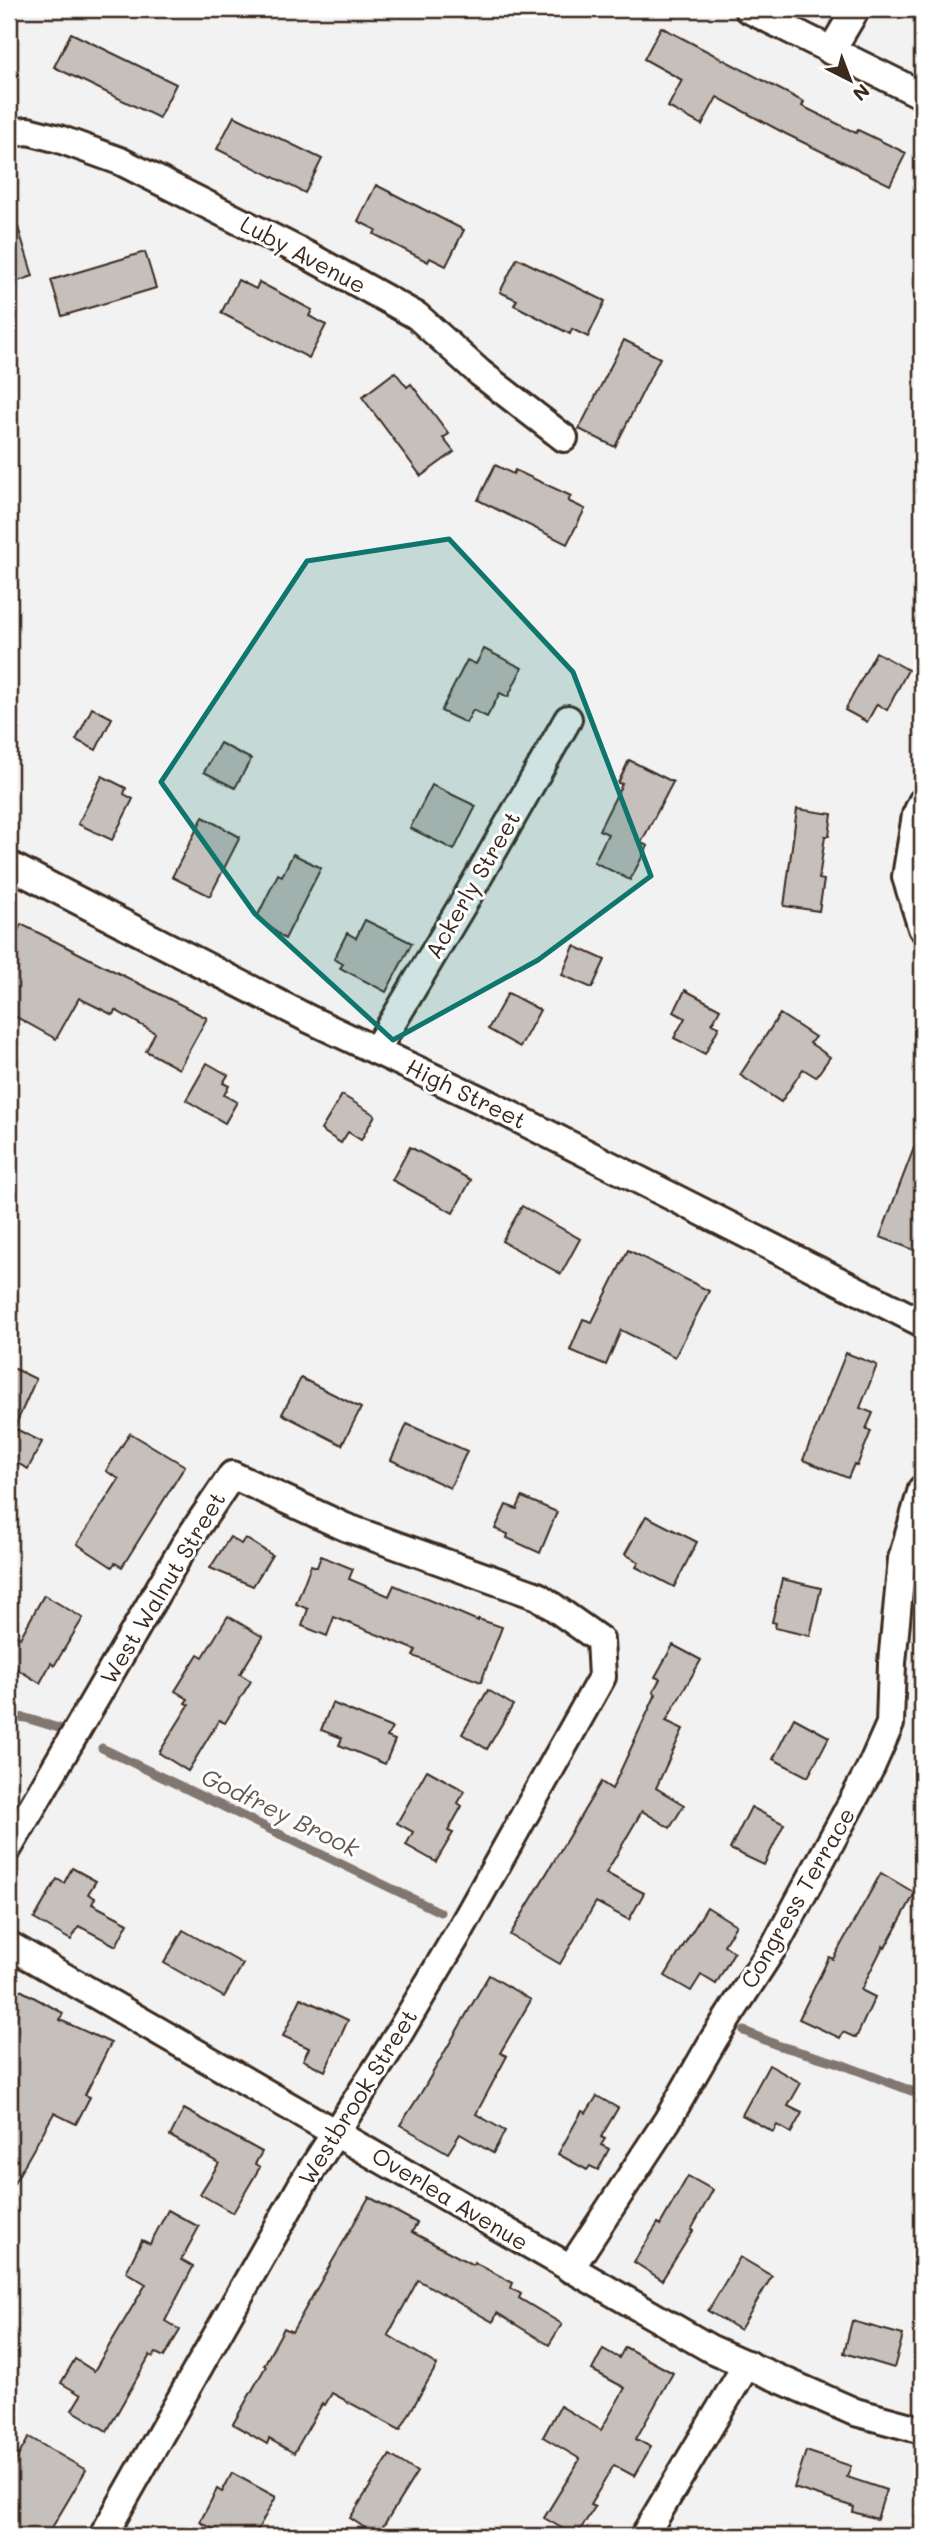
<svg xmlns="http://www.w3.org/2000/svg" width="931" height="2545" font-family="Mali,sans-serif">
  <rect width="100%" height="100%" fill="#f3f2f2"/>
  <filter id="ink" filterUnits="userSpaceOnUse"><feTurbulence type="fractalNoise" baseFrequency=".0143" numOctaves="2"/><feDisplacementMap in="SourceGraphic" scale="14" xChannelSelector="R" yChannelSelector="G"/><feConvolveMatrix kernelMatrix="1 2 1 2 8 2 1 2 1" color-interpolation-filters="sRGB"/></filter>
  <g filter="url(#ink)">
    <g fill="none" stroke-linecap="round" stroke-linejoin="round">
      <g stroke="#827770" stroke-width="9">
        <polyline points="9,1716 26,1718 65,1730"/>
        <polyline points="102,1748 440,1912"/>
        <polyline points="744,2031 777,2045 838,2063 922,2095"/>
      </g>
    </g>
    <g fill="#c6c0bd" stroke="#3b2a1e" stroke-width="2">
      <polygon points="661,27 804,102 802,106 856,133 858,130 906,153 890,185 786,134 717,97 702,125 668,107 682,80 644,59"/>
      <polygon points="71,33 176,84 159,118 54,67"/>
      <polygon points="234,116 322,159 305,193 217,149"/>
      <polygon points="376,185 464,230 446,266 430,258 428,262 374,234 376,230 358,221"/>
      <polygon points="14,214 33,276 9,284 9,215"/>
      <polygon points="145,252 156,288 62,316 51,280"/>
      <polygon points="517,258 605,301 588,337 572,329 570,334 514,305 517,300 500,292"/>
      <polygon points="238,280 256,289 259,282 312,310 309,316 326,325 309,358 221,313"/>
      <polygon points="624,340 660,358 615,447 579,429"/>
      <polygon points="395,372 407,387 411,384 449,434 443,438 454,452 421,476 362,397"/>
      <polygon points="495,465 513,474 515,470 571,496 568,501 585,509 567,544 478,500"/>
      <polygon points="484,649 522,668 508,697 500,693 487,717 473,710 466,723 441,711 467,660 476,664"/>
      <polygon points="876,652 908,670 887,710 877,704 867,722 845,710"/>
      <polygon points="92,708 112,718 96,750 76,740"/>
      <polygon points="220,743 251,759 235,788 204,772"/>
      <polygon points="629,760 673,782 641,843 648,846 630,880 594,862 608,834 599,830 622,784 618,783"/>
      <polygon points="102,776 126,788 124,794 133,799 112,840 78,824"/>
      <polygon points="432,785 476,806 454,850 410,828"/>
      <polygon points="797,809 832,814 829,836 825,836 819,879 824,880 819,911 784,906"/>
      <polygon points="203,817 240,837 210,896 172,877"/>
      <polygon points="293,854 321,868 285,939 257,917 278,874 282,876"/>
      <polygon points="365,920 412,943 386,992 340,968 343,964 334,959 347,933 356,938"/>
      <polygon points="21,924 207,1018 179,1069 146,1051 155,1033 115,1010 113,1015 79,998 56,1039 9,1013 9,950"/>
      <polygon points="574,946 605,960 592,988 562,975"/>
      <polygon points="685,990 720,1009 712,1024 719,1027 705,1054 674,1038 685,1018 674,1012"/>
      <polygon points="508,993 540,1010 520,1047 488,1029"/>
      <polygon points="780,1014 815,1037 810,1043 830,1057 816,1077 803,1069 781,1102 740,1075"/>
      <polygon points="207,1063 228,1075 223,1083 229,1086 224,1095 237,1102 225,1123 186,1100"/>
      <polygon points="342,1095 375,1115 361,1140 348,1132 341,1143 321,1130"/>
      <polygon points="920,1132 922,1132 922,1253 880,1237"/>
      <polygon points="410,1147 471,1180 453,1213 392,1180"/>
      <polygon points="522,1206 580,1239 561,1274 502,1241"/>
      <polygon points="628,1250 709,1291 675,1357 621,1330 606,1365 570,1350 583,1319 592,1322"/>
      <polygon points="846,1353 877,1365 860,1408 873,1413 866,1429 871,1431 857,1466 854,1464 848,1478 803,1460"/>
      <polygon points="9,1366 36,1379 9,1440"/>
      <polygon points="301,1378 361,1408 342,1445 282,1414"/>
      <polygon points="407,1424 467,1451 450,1488 391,1460"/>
      <polygon points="16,1429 42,1442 28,1469 9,1459 9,1443"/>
      <polygon points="130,1433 185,1466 122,1567 115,1563 112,1567 77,1544 119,1479 106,1471"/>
      <polygon points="522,1497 557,1512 540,1553 507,1538 508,1534 495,1529 506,1505 517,1509"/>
      <polygon points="646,1516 697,1542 674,1587 636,1567 639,1562 625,1554"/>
      <polygon points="230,1537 241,1544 245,1538 272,1555 253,1586 210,1568"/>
      <polygon points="321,1556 353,1569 349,1579 389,1596 394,1585 478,1621 478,1619 502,1627 481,1682 413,1656 416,1650 334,1617 327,1636 302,1626 308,1609 296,1604 311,1565 317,1567"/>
      <polygon points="782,1579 821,1588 810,1636 775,1628 776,1623 772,1622"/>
      <polygon points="44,1595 83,1618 54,1666 51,1663 40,1683 9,1664 9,1631 20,1638"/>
      <polygon points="228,1616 263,1637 240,1674 251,1681 225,1723 219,1720 188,1771 159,1753 189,1705 185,1703 188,1699 175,1691 198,1654 203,1657"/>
      <polygon points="673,1645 701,1660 666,1721 683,1729 656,1788 684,1805 670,1828 642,1811 606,1873 644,1893 629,1920 596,1902 560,1964 510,1935 601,1782 612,1789 656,1694 653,1692 660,1679 655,1677"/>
      <polygon points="488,1690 513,1705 487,1749 462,1734"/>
      <polygon points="332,1703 392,1728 387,1737 395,1740 385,1764 339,1745 342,1738 321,1730"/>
      <polygon points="794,1718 829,1737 808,1777 773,1759"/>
      <polygon points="427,1770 465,1791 458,1803 462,1806 448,1831 453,1833 436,1862 406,1845 413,1832 397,1823"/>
      <polygon points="751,1807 784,1824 764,1865 730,1849"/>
      <polygon points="72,1868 96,1881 88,1894 95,1898 92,1904 128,1923 116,1946 79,1926 71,1940 34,1919 57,1879 64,1883"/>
      <polygon points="881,1873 915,1893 885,1948 883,1946 861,1990 875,1997 856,2038 843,2032 840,2038 799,2019 829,1957 833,1959"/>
      <polygon points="707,1907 736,1925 724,1945 734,1952 716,1984 701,1975 691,1991 665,1976"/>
      <polygon points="183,1930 243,1964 224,1997 164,1963"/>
      <polygon points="489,1975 531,2000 500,2053 507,2056 476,2114 505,2131 493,2153 460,2134 448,2153 400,2125 421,2093"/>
      <polygon points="9,1984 63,2013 60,2020 111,2043 85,2095 90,2097 76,2124 54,2113 9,2192"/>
      <polygon points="301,1998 348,2020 325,2071 303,2060 309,2048 283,2036"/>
      <polygon points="769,2065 801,2083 788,2106 802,2113 791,2133 777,2125 773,2132 742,2115"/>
      <polygon points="597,2096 618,2108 601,2137 605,2139 601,2145 609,2149 598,2170 590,2166 587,2170 558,2154 582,2111 586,2113"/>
      <polygon points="184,2109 262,2152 255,2164 260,2167 233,2213 200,2194 219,2163 170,2136"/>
      <polygon points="688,2176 713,2190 691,2230 693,2231 662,2280 634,2262 658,2223 660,2225"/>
      <polygon points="369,2197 417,2223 412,2232 473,2265 474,2262 513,2283 511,2288 521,2294 519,2298 562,2324 549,2345 497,2313 493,2322 418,2280 388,2335 437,2365 400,2430 332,2393 325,2405 322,2404 294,2453 269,2439 267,2444 233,2424 266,2366 264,2365 284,2328 292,2332"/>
      <polygon points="168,2210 199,2227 181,2260 193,2267 165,2321 180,2330 164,2357 156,2353 153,2357 150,2355 107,2431 72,2410 81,2395 61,2383 75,2359 94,2371 146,2284 126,2272 142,2240 150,2244"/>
      <polygon points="740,2257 772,2276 740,2330 708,2311"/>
      <polygon points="852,2321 903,2335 894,2368 844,2353"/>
      <polygon points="625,2347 673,2373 636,2439 651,2447 634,2476 614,2465 590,2505 595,2507 576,2536 544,2518 580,2459 543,2437 560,2406 601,2430 625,2388 592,2370 603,2349 619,2358"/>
      <polygon points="29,2437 86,2470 47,2536 9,2536 9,2472"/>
      <polygon points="806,2451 851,2466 847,2477 886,2490 877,2519 853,2512 854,2507 794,2488"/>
      <polygon points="390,2455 417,2472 377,2536 350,2518"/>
      <polygon points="232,2473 276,2497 254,2536 226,2536 200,2522 217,2489 222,2492"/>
    </g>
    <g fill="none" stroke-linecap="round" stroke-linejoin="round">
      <g stroke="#3b2a1e" stroke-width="32">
        <g id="minor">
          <polyline points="748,9 922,95"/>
          <polyline points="831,51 856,9"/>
          <polyline points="9,133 28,131 59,139 120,161 307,255 417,316 480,373 564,438"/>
          <polyline points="922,802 916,815 906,877 922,928"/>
          <polyline points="9,865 309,1019 481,1100 922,1323"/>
          <polyline points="376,1050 467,897 568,719"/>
          <polyline points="9,1847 184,1546 232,1475 345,1527 538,1596 600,1640 602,1677 459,1932 392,2045 303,2183 103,2536"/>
          <polyline points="9,1945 711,2349 855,2412 922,2430"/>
          <polyline points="570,2269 667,2121 714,2039 778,1940 871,1767 890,1724 892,1663 902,1559 922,1489"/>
          <polyline points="644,2536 747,2364"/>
        </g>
      </g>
      <use href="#minor" stroke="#fff" stroke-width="26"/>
    </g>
  </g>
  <path fill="#0f766e" fill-opacity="0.2" stroke="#0f766e" stroke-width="5" stroke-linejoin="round" d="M449 539 573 672 651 876 538 960 393 1040 255 914 161 782 307 561Z"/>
  <g text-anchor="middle" stroke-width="6" stroke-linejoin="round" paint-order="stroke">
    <g font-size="23" fill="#3b2a1e" stroke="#fff">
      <text transform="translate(303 255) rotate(28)" y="8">Luby Avenue</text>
      <text transform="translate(473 885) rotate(-60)" y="8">Ackerly Street</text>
      <text transform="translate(466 1094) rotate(26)" y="8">High Street</text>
      <text transform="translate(163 1588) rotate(-59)" y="8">West Walnut Street</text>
      <text transform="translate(798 1898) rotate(-60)" y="8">Congress Terrace</text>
      <text transform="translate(358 2097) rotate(-58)" y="8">Westbrook Street</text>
      <text transform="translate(450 2199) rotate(31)" y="8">Overlea Avenue</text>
    </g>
    <g font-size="24" font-style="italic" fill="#65574e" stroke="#fff">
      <text transform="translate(280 1813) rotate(26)" y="8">Godfrey Brook</text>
    </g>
  </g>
  <rect width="931" height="2545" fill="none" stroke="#fff" stroke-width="35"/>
  <rect x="18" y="18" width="896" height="2510" fill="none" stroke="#3b2a1e" stroke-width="2.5" filter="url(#ink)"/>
  <g transform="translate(850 80) rotate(138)" stroke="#ffffff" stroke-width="5" paint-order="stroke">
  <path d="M0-5L12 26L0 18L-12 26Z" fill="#3b2a1e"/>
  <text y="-10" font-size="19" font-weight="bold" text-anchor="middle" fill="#3b2a1e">N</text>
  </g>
</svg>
